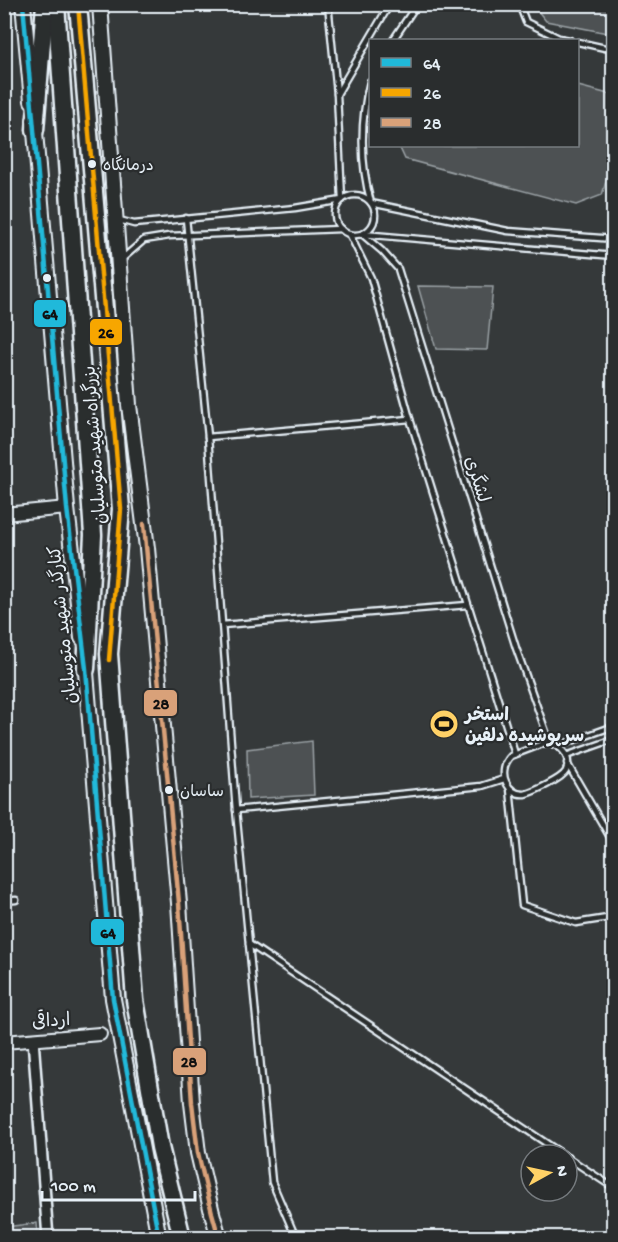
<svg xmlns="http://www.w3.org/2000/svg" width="618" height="1242" font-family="'Gochi Hand','Playpen Sans Arabic',sans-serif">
  <rect width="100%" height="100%" fill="#35393a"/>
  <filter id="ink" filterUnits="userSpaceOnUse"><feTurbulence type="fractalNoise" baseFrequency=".0167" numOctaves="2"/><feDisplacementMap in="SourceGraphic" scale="12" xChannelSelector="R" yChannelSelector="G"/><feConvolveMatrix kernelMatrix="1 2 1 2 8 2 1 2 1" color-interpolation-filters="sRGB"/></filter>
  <g filter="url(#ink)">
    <g fill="#4d5152" stroke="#9aa1a5" stroke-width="1.5">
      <polygon points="533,5 613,5 613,34 546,21"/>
      <polygon points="578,86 612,95 614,99 613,158 602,195 576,205 405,159 399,146 578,146"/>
      <polygon points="418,286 493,287 487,350 436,349"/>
      <polygon points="312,741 314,795 248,799 247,749"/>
      <polygon points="37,1223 38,1237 5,1237 5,1227"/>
    </g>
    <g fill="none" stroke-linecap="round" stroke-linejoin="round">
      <g stroke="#e8f1f8" stroke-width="9">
        <g id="lane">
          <polyline points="328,4 337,94"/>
          <polyline points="519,4 526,22 559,38 570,40"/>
          <polyline points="393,40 417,4"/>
          <polyline points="578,42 614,50"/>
          <path d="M370 81C360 120 360 164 371 203L508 231 614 239"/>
          <circle cx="355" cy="215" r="20"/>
          <polyline points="186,218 208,437 236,810 272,1182 296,1238"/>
          <polyline points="119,220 134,224 295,208 342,200 337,94 390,4"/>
          <polyline points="362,234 382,251 398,269 516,648 550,743"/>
          <polyline points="362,234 614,256"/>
          <polyline points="350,235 371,278 410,419 515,754"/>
          <polyline points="122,259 144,240 169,236 341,229"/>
          <polyline points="208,437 410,419"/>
          <polyline points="222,625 468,605"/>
          <path d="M545 743C559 743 573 756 566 771 562 779 533 792 525 794 516 795 509 789 506 782 502 774 504 763 511 756Z"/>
          <polyline points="558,746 614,726"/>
          <polyline points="566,756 614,739"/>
          <polyline points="567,763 614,844"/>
          <polyline points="510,789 522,905 576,923 614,917"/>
          <polyline points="236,810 482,786 504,779"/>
          <polyline points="4,901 16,900"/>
          <polyline points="249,944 564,1155"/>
          <polyline points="567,1157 614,1188"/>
        </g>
      </g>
      <g stroke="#e8f1f8" stroke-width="14">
        <polyline id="street" points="33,1039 48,1238"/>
      </g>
      <g stroke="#e8f1f8" stroke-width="16">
        <g id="secondary">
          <polyline points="4,514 67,508"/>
          <polyline points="4,1042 100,1034"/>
        </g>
      </g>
      <g stroke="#e8f1f8" stroke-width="18">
        <g id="primary">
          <polyline points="23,4 32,101"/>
          <polyline points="100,4 129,405 147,548 179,903 192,1103 198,1153 212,1213 219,1238"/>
          <polyline points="34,120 67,508 82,638"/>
          <polyline points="85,660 113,999 159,1238"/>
        </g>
      </g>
      <g stroke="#e8f1f8" stroke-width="21">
        <g id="highway">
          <polyline points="56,4 93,535 86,669"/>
          <polyline points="78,4 121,509 109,654 135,1000 160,1147 182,1238"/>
          <polyline points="35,130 45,4"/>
        </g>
      </g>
      <use href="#lane" stroke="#2a2d2e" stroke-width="4.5"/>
      <use href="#street" stroke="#2a2d2e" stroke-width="9"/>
      <use href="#secondary" stroke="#2a2d2e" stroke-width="12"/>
      <use href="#primary" stroke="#2a2d2e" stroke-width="14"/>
      <use href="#highway" stroke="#2a2d2e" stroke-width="16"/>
      <g stroke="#2a2d2e" stroke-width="9">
        <polyline id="bus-1" points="23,4 67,508 86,669 113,999 159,1238"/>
      </g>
      <g stroke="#2a2d2e" stroke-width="9">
        <polyline id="bus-2" points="78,4 121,509 109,660"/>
      </g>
      <g stroke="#2a2d2e" stroke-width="9">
        <polyline id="bus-3" points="144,524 179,903 192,1103 198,1153 212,1213 219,1238"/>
      </g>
      <use href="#bus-1" stroke="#20b9da" stroke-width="4.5"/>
      <use href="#bus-2" stroke="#f7a600" stroke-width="4.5"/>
      <use href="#bus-3" stroke="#d9a179" stroke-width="4.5"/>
    </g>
  </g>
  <defs>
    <g id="stadium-disc" transform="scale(1.5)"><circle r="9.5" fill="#ffd166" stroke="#2a2d2e"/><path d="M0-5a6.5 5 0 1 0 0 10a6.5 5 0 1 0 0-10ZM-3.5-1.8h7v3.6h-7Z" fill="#111"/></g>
  </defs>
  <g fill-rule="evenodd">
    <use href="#stadium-disc" x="444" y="724"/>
  </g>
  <g fill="#e8f1f8" stroke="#2a2d2e" stroke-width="2">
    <circle cx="92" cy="164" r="5"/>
    <circle cx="47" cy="278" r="5"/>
    <circle cx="169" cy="790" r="5"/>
  </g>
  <g text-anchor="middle" stroke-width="4.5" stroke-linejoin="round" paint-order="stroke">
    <g font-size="16" fill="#e8f1f8" stroke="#2a2d2e" text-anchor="start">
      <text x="103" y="170">درمانگاه</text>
      <text x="180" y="796">ساسان</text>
    </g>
    <g font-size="18" fill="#e8f1f8" stroke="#2a2d2e">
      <text transform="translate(94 445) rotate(-94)" y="6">بزرگراه شهید متوسلیان</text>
      <text transform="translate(478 479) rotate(73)" y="6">لشگری</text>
      <text transform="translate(62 625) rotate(-96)" y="6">کنارگذر شهید متوسلیان</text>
      <text transform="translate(51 1020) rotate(-4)" y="6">ارداقی</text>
    </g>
    <g font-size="18" font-weight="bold" fill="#e8f1f8" stroke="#2a2d2e" text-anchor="start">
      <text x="465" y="720">استخر<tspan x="465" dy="21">سرپوشیده دلفین</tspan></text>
    </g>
  </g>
  <g stroke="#2a2d2e" stroke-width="2">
    <rect x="33" y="299" width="34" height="29" rx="6" fill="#20b9da"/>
    <rect x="89" y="318" width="34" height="28" rx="6" fill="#f7a600"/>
    <rect x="143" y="689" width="35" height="28" rx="6" fill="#d9a179"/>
    <rect x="90" y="918" width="35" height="28" rx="6" fill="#20b9da"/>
    <rect x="172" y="1047" width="35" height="29" rx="6" fill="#d9a179"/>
  </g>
  <g font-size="16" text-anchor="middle" font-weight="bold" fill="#111">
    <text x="50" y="319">64</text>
    <text x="106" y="338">26</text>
    <text x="161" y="709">28</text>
    <text x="108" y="938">64</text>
    <text x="189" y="1067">28</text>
  </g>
  <rect width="618" height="1242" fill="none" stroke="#2a2d2e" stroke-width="24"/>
  <rect x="12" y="12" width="594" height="1218" fill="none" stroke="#e8f1f8" stroke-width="2" filter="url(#ink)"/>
  <rect x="369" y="39" width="210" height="108" fill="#2a2d2e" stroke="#767b7f" stroke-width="1.5"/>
  <rect x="381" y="58" width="30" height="9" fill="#20b9da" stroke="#767b7f" stroke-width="1.5"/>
  <text x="423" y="69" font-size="18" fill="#e8f1f8">64</text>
  <rect x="381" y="88" width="30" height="9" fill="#f7a600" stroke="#767b7f" stroke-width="1.5"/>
  <text x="423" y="99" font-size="18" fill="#e8f1f8">26</text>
  <rect x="381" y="118" width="30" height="9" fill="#d9a179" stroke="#767b7f" stroke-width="1.5"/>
  <text x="423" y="129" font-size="18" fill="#e8f1f8">28</text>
  <g transform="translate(549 1173) rotate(82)"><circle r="28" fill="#2a2d2e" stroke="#767b7f" stroke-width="1.5"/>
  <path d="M0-4.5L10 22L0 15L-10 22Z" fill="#ffd166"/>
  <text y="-9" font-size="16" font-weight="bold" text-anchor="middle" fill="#e8f1f8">N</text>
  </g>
  <path d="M42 1191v9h153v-9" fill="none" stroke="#e8f1f8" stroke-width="3"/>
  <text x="51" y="1191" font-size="18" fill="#e8f1f8" stroke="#2a2d2e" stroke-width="4.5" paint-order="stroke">100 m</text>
</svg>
